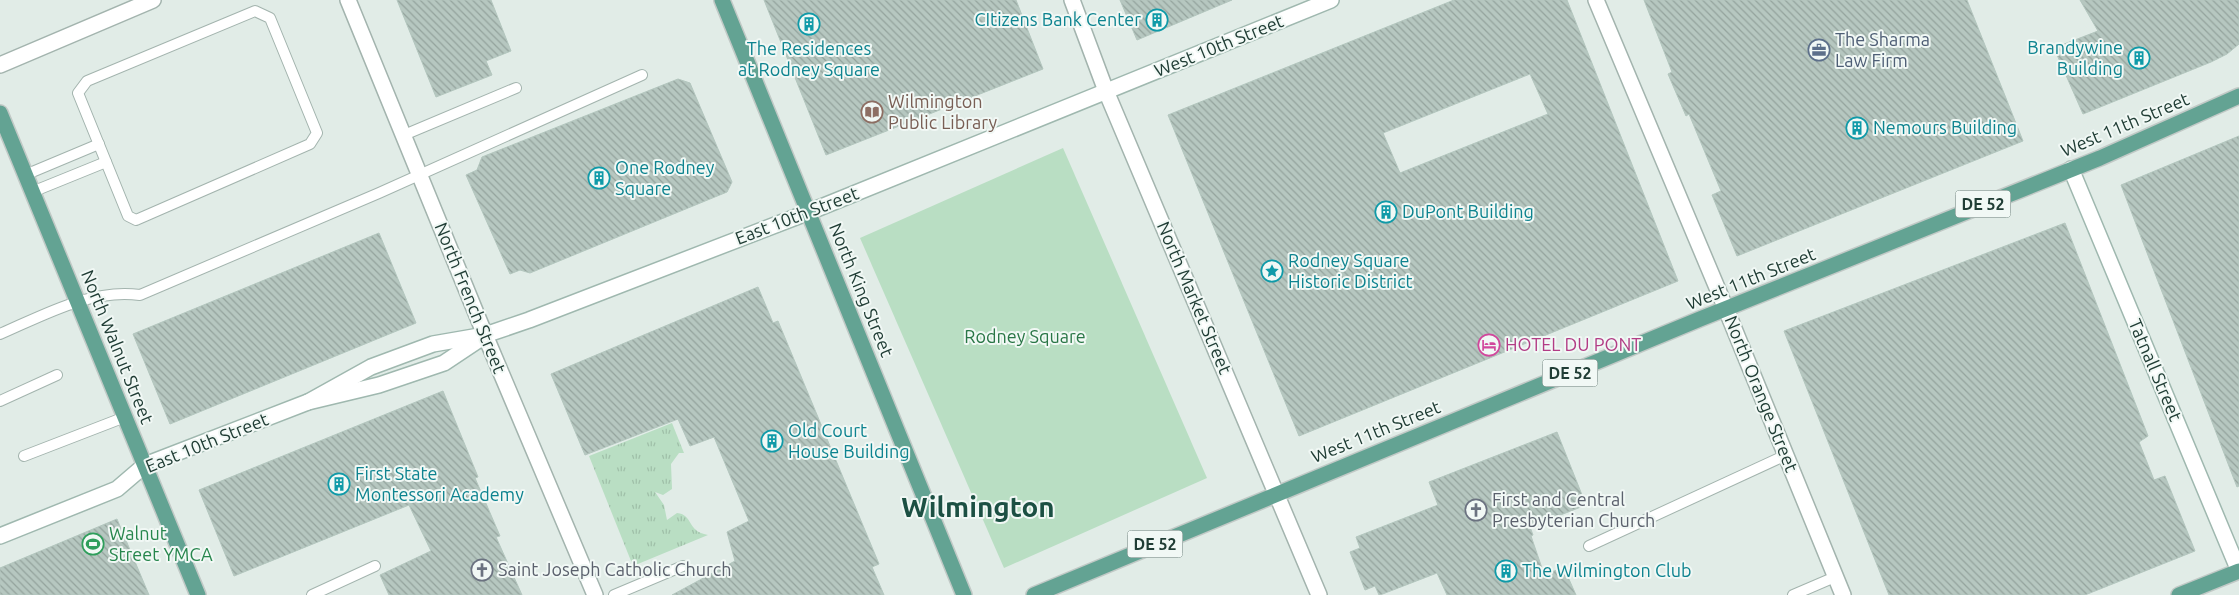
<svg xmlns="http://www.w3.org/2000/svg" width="2239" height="595" font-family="Ubuntu,sans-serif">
  <defs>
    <pattern id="grass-tufts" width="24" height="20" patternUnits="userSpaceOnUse" patternTransform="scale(1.25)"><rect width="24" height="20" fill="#b9dec3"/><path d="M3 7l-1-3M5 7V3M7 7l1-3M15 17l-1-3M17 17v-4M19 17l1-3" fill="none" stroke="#9fbfa8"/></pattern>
    <pattern id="building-back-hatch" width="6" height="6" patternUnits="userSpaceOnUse" patternTransform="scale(1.25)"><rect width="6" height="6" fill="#b6c7c0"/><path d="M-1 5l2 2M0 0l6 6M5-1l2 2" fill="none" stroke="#94a39d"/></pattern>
  </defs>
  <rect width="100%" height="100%" fill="#e1ece7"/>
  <path fill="url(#grass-tufts)" d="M672 423 684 453H679L671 464 672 489 663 495 655 492 664 505 667 520 677 513C694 515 686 531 708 535L633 566 589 456Z"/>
  <polygon fill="#b9dec3" points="1063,148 1207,478 1004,568 860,238"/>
  <g fill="url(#building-back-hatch)" stroke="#b3c6be" fill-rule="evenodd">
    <polygon points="397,0 491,0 511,51 486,61 492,75 436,97"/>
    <polygon points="764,0 1016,0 1043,69 826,155"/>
    <polygon points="1120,0 1232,0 1137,40"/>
    <path d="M1454 0H1567L1678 281 1299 436 1168 115ZM1530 74 1548 114 1400 173 1383 133Z"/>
    <polygon points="1644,0 1967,0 2023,141 1737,256 1712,195 1721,191 1689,114 1686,116 1668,74 1672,72"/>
    <polygon points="2080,0 2239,0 2239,44 2227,54 2211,62 2083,114 2054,48 2098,31"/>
    <polygon points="678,79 690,83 732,182 727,192 530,273 520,270 510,274 466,175 477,170 482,157"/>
    <polygon points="2239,136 2239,486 2237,487 2121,185"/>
    <polygon points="2065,223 2148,436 2139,442 2154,480 2165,476 2195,551 2085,595 1889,595 1784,331"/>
    <polygon points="379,233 416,323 170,424 133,334"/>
    <polygon points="758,287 773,323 778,321 879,564 872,567 884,595 672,595 735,561 727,532 749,521 714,437 690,446 678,419 585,455 551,374"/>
    <polygon points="443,391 478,477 475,478 500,536 496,537 522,595 389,595 380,575 431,551 409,505 234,576 199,490"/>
    <polygon points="1557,432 1586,505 1530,527 1533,535 1531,536 1544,574 1564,568 1576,595 1447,595 1437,573 1380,595 1379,595 1375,586 1365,590 1350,552 1360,548 1356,537 1438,505 1429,482"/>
    <polygon points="117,519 149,595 0,595 0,568"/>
  </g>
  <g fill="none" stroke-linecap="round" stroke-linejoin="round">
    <g stroke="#a3b4ae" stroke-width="12">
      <g id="lane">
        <polygon points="255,11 270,18 317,133 310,144 136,220 128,216 78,93 87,81"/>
        <polyline points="404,135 516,88"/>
        <polyline points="25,175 99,144"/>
        <polyline points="32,192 106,162"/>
        <path d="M0 334C44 315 92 288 140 295L379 193 642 75"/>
        <polyline points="0,401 57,375"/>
        <polyline points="24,456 125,417"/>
        <polyline points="1589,546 1786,455"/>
        <polyline points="312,595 375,566"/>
        <polyline points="614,595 683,566"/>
        <polyline points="1793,595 1835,577"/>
      </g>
    </g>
    <g stroke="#a3b4ae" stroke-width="18">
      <g id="street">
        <polyline points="348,0 485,335 595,595"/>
        <polyline points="1072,0 1106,91 1319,595"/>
        <polyline points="1596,0 1726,309 1843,595"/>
        <polyline points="0,65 153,0"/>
      </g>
    </g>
    <g stroke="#9fb8af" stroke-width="18">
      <g id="secondary">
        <polyline points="2071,169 2239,571"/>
        <polyline points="308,402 371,367 433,344 485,335 529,320 809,212 1331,0"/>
        <polyline points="0,536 117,489 145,465 308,402 379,385 444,363 480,339"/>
      </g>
    </g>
    <g stroke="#c1c9c6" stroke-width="18">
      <g id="primary">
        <polyline points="722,0 964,595"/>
        <polyline points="0,113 198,595"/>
        <polyline points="1034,595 1700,319 2100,158 2239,96"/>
        <polyline points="2179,595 2239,571"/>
      </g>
    </g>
    <use href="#lane" stroke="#fff" stroke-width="10"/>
    <use href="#street" stroke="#fff" stroke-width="15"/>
    <use href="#secondary" stroke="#fff" stroke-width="15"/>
    <use href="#primary" stroke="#63a393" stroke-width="15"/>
  </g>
  <defs>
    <g id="building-ring" transform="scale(1.125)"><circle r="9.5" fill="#f1f8f5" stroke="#0f9aa8" stroke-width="1.5"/><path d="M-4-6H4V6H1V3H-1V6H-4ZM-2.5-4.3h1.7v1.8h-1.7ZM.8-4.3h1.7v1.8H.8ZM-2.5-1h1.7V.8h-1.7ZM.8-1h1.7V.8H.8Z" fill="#0f9aa8"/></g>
    <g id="office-ring" transform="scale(1.125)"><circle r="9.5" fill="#f1f8f5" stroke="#5c6f8a" stroke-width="1.5"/><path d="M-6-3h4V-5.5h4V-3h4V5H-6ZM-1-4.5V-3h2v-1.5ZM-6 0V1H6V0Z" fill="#5c6f8a"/></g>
    <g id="library-ring" transform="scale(1.125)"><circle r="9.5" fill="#f1f8f5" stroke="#8d6e63" stroke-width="1.5"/><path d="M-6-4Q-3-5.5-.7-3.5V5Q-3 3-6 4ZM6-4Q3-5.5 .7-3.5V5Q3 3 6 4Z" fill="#8d6e63"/></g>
    <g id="sight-ring" transform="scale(1.125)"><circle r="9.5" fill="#f1f8f5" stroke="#0f9aa8" stroke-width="1.5"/><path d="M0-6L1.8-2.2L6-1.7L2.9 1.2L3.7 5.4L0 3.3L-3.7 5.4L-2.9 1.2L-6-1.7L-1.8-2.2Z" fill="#0f9aa8"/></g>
    <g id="hotel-ring" transform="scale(1.125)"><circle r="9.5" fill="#f1f8f5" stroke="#d1479c" stroke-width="1.5"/><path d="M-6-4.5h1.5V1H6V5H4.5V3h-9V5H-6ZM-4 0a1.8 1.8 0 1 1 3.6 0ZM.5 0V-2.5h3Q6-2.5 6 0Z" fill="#d1479c"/></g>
    <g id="church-ring" transform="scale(1.125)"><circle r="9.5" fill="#f1f8f5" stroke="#6b7280" stroke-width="1.5"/><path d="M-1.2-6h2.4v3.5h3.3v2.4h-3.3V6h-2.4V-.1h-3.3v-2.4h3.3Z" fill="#6b7280"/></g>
    <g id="stadium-ring" transform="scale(1.125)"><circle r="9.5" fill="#f1f8f5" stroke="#2e9e5b" stroke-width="1.5"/><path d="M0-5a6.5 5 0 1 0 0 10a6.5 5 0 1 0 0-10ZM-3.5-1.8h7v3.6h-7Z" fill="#2e9e5b"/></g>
  </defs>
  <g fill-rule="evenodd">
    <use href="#building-ring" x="1157" y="20"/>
    <use href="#building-ring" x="809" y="24"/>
    <use href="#office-ring" x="1819" y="50"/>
    <use href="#building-ring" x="2139" y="58"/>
    <use href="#library-ring" x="872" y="112"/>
    <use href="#building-ring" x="1857" y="128"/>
    <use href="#building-ring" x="599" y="178"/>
    <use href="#building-ring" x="1386" y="212"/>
    <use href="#sight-ring" x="1272" y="271"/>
    <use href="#hotel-ring" x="1489" y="345"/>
    <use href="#building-ring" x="772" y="441"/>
    <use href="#building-ring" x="339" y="484"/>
    <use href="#church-ring" x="1476" y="510"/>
    <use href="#stadium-ring" x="93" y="544"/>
    <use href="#church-ring" x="482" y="570"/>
    <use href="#building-ring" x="1506" y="571"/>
  </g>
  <g text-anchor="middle" stroke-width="4" stroke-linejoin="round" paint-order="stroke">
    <g fill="#f1f8f5" stroke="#5f756f" stroke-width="1">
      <rect x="1955.5" y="190.5" width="55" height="27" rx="4"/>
      <rect x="1542.5" y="359.5" width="55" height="27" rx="4"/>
      <rect x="1127.5" y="530.5" width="55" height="27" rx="4"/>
    </g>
    <g font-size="16" font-weight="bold" fill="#203d35">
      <text x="1983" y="210">DE 52</text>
      <text x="1570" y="379">DE 52</text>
      <text x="1155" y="550">DE 52</text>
    </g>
    <g font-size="18" fill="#0d838f" stroke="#f1f8f5" text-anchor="start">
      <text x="1141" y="26" text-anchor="end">CItizens Bank Center</text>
      <text x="2123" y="54" text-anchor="end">Brandywine<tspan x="2123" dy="21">Building</tspan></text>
      <text x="809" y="55" text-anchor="middle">The Residences<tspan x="809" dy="21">at Rodney Square</tspan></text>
      <text x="1873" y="134">Nemours Building</text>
      <text x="615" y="174">One Rodney<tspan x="615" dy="21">Square</tspan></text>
      <text x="1402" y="218">DuPont Building</text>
      <text x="1288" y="267">Rodney Square<tspan x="1288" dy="21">Historic District</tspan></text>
      <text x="788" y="437">Old Court<tspan x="788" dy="21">House Building</tspan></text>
      <text x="355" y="480">First State<tspan x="355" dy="21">Montessori Academy</tspan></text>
      <text x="1522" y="577">The Wilmington Club</text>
    </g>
    <g font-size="18" fill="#4e5e75" stroke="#f1f8f5" text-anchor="start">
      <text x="1835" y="46">The Sharma<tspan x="1835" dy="21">Law Firm</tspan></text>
    </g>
    <g font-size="18" fill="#203d35" stroke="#f1f8f5">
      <text transform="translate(1219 46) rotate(-22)" y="6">West 10th Street</text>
      <text transform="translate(2125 125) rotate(-23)" y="6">West 11th Street</text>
      <text transform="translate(797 216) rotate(-21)" y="6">East 10th Street</text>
      <text transform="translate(1751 279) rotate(-22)" y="6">West 11th Street</text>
      <text transform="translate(861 290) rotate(68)" y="6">North King Street</text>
      <text transform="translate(470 298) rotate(68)" y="6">North French Street</text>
      <text transform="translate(1194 298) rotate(67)" y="6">North Market Street</text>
      <text transform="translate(117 347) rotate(68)" y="6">North Walnut Street</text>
      <text transform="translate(2155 370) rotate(67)" y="6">Tatnall Street</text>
      <text transform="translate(1761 394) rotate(68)" y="6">North Orange Street</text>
      <text transform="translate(1376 432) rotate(-22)" y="6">West 11th Street</text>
      <text transform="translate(207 443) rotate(-22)" y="6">East 10th Street</text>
    </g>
    <g font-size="18" fill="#785e54" stroke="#f1f8f5" text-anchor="start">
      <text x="888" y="108">Wilmington<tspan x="888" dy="21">Public Library</tspan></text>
    </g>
    <g font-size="18" fill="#297646" stroke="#f1f8f5">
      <text x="1025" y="343">Rodney Square</text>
    </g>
    <g font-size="18" fill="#b23c85" stroke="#f1f8f5" text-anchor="start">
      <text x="1505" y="351">HOTEL DU PONT</text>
    </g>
    <g font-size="18" fill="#5b616d" stroke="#f1f8f5" text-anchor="start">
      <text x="1492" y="506">First and Central<tspan x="1492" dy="21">Presbyterian Church</tspan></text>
      <text x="498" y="576">Saint Joseph Catholic Church</text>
    </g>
    <g font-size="18" fill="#27864d" stroke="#f1f8f5" text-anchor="start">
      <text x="109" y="540">Walnut<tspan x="109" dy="21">Street YMCA</tspan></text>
    </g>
    <g font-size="28" font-weight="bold" fill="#1c5043" stroke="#f1f8f5">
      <text x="978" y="517">Wilmington</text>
    </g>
  </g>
</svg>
